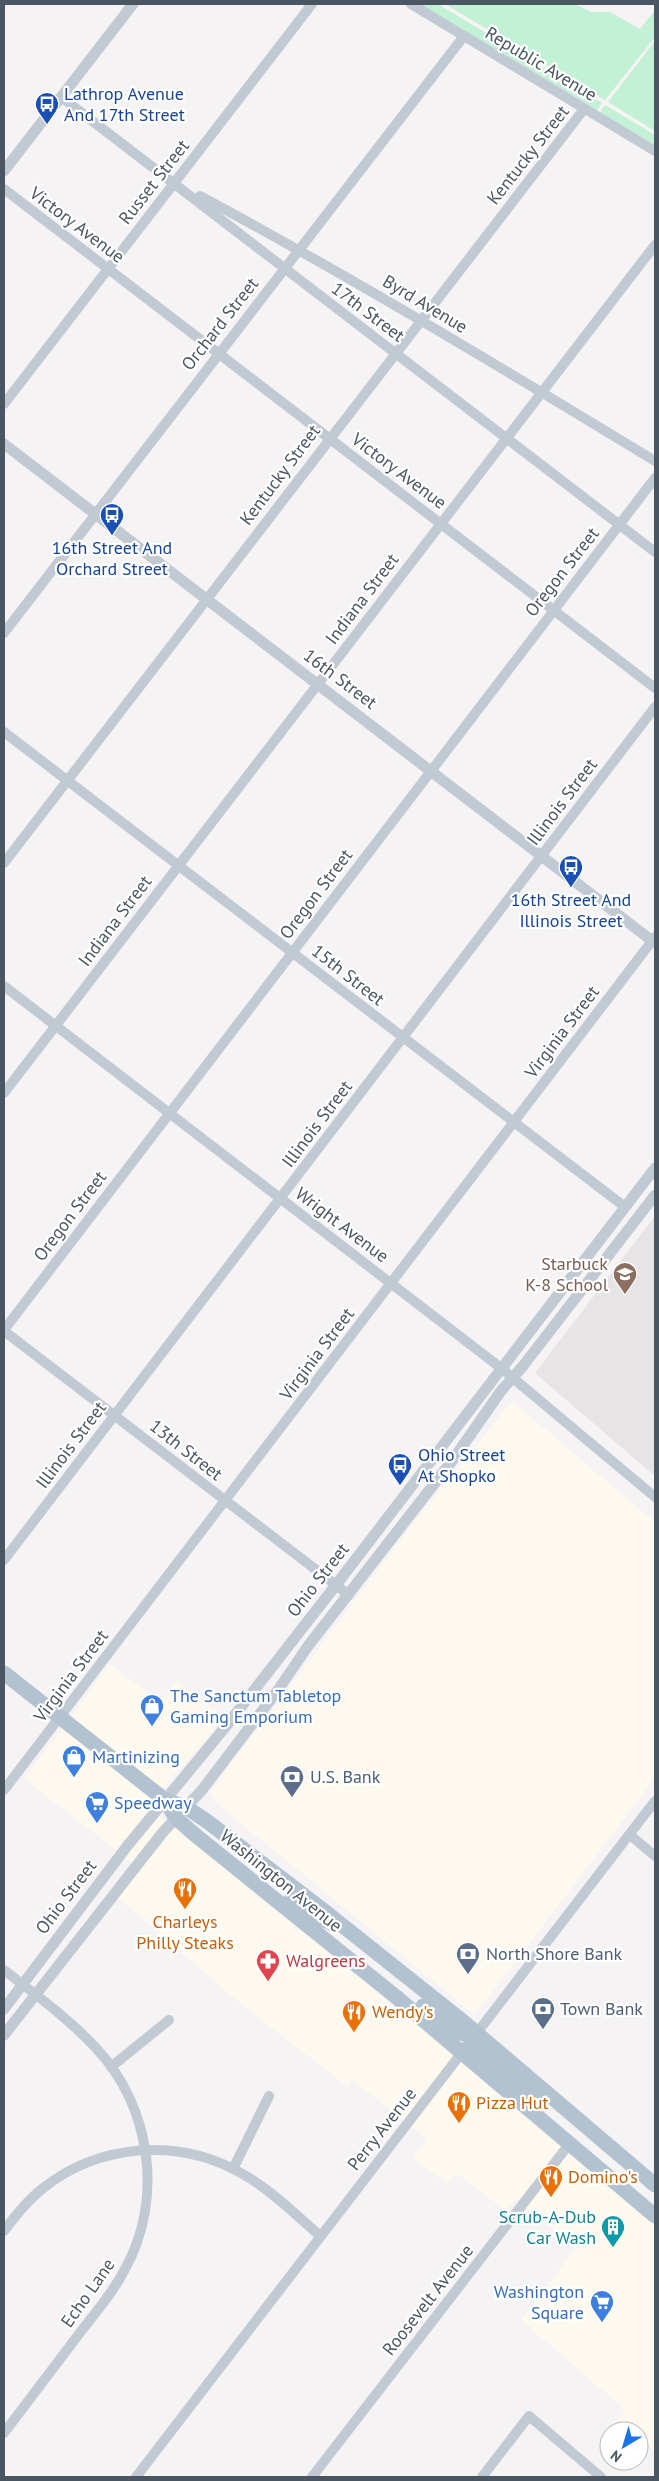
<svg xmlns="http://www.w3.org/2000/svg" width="659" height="2481" font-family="'PT Sans',sans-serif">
  <rect width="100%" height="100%" fill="#f5f3f3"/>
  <g fill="#fdf9ef">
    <polygon points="512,1401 655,1522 655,1778 477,2012 472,2013 215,1802 210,1792 411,1526"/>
    <polygon points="110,1664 160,1702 177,1681 225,1717 147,1806 395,2007 655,2226 655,2450 639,2437 639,2431 632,2431 618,2419 625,2410 521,2320 575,2249 516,2198 506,2211 456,2173 447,2184 413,2158 427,2139 352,2080 347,2086 248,2010 118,1898 140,1869 24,1779"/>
  </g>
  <polygon fill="#e6e4e5" points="655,1216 655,1476 535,1373"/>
  <g fill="#c3f1d5">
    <polygon points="420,4 438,4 602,103 597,110"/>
    <polygon points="445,4 575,4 591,12 610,12 640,29 655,10 655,37 605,100"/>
    <polygon points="655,41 655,131 608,102"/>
    <polygon points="605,105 655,135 655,145 600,112"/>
  </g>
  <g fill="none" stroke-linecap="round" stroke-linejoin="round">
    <g stroke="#c1cad2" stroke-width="10">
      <polyline points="411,4 655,151"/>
      <polyline points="61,97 655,552"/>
      <polyline points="4,189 655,688"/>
      <path d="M200 196C355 279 505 370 655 461"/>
      <polyline points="4,404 312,4"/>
      <polyline points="4,633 464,36"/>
      <polyline points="4,732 625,1207"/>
      <polyline points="4,863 584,109"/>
      <polyline points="4,986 501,1368 655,1497"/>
      <polyline points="4,1093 655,245"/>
      <polyline points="4,1330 655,478"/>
      <polyline points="4,1331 349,1595"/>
      <polyline points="4,1560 655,707"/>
      <polyline points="4,1790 655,937"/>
      <polyline points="630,1835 655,1856"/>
      <path d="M4 1970C35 1994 69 2019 96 2048 151 2107 164 2198 125 2269 113 2293 95 2313 79 2334 54 2367 29 2400 4 2433"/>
      <polyline points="111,2067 169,2020"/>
      <polyline points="233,2169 269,2096"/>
      <path d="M4 2231C15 2216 27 2201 42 2189 98 2144 177 2137 241 2173 270 2189 295 2214 320 2236"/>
      <polyline points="136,2477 655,1801"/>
      <polyline points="312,2477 570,2143"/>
      <polyline points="482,2477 529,2416 601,2477"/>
    </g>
    <g stroke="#c1cad2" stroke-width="11">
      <polyline points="4,171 133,4"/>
      <polyline points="4,444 655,943"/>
      <polyline points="4,2009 128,1845 227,1725 336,1585 655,1168"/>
      <polyline points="4,2035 163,1832 202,1790 278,1690 308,1646 452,1461 501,1391 523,1366 655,1195"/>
    </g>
    <g stroke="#b3c2d1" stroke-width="15">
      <polyline points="4,1673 165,1800 186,1807 208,1822 323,1910 460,2019 655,2185"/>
      <polyline points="165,1800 176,1818 194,1834 395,1996 655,2216"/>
      <polyline points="290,1901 305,1912 331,1923"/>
      <path d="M423 2006C438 2017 457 2040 477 2034"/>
      <polyline points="463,2050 471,2049 477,2050 518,2085 543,2098"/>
    </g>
  </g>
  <defs>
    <g id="bus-pin" transform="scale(1.25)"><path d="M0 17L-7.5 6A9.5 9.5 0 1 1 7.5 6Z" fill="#1a4fb4" stroke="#fff"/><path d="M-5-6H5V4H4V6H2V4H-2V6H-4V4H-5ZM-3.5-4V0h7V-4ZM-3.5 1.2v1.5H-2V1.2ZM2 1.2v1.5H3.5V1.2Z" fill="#fff"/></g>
    <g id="school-pin" transform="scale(1.25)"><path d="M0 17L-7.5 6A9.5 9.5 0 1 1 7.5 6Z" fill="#8d6e63" stroke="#fff"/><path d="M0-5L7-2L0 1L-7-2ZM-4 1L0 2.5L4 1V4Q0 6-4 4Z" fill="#fff"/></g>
    <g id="shop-pin" transform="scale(1.25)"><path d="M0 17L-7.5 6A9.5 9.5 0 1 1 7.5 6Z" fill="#3f7fe0" stroke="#fff"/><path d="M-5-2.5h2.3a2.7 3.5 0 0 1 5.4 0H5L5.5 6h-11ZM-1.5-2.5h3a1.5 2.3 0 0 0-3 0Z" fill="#fff"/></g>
    <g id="bank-pin" transform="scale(1.25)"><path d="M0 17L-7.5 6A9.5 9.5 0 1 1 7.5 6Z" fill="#5c6f8a" stroke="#fff"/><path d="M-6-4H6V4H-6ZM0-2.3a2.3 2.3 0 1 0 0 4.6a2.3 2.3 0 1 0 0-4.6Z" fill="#fff"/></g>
    <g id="supermarket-pin" transform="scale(1.25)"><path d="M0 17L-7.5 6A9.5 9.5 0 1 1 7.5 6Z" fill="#3f7fe0" stroke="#fff"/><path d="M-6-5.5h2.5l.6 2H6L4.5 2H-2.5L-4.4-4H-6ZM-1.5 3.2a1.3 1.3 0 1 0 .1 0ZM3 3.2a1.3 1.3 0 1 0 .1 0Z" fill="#fff"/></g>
    <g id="restaurant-pin" transform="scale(1.25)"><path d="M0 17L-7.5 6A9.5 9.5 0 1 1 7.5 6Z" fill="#e8710a" stroke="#fff"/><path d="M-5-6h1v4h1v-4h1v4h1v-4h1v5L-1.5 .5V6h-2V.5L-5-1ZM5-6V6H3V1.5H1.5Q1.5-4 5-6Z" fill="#fff"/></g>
    <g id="pharmacy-pin" transform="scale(1.25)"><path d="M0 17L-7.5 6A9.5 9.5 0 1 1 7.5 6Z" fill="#e0444e" stroke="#fff"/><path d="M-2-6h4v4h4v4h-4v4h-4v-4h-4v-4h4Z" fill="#fff"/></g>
    <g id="building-pin" transform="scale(1.25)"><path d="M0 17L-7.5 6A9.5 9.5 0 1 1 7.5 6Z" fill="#0f9aa8" stroke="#fff"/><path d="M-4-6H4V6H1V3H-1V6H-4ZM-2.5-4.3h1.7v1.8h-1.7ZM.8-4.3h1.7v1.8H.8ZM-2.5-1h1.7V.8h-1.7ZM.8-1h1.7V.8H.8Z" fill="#fff"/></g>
  </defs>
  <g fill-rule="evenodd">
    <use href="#bus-pin" x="47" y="104"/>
    <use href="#bus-pin" x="112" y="515"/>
    <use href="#bus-pin" x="571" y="867"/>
    <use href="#school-pin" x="625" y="1274"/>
    <use href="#bus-pin" x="400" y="1465"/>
    <use href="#shop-pin" x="152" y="1706"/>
    <use href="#shop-pin" x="74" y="1757"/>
    <use href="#bank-pin" x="292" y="1777"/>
    <use href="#supermarket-pin" x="97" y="1803"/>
    <use href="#restaurant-pin" x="185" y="1889"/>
    <use href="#bank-pin" x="468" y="1954"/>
    <use href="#pharmacy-pin" x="268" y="1961"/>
    <use href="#bank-pin" x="543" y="2009"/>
    <use href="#restaurant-pin" x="354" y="2012"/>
    <use href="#restaurant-pin" x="459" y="2103"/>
    <use href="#restaurant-pin" x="551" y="2177"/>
    <use href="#building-pin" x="613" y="2227"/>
    <use href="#supermarket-pin" x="602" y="2302"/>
  </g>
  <g text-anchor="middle" stroke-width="4.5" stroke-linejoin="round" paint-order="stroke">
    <g font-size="18" fill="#4a5661" stroke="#fff">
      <text transform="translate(541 64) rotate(31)" y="6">Republic Avenue</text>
      <text transform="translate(528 155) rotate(-52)" y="6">Kentucky Street</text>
      <text transform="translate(154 182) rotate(-52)" y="6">Russet Street</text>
      <text transform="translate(77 225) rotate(37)" y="6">Victory Avenue</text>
      <text transform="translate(425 304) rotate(31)" y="6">Byrd Avenue</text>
      <text transform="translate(368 312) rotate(37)" y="6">17th Street</text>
      <text transform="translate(220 324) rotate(-52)" y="6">Orchard Street</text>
      <text transform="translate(399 471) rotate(37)" y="6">Victory Avenue</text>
      <text transform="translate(280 475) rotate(-53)" y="6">Kentucky Street</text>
      <text transform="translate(562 572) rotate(-52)" y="6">Oregon Street</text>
      <text transform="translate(362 599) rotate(-53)" y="6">Indiana Street</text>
      <text transform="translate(340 679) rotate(37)" y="6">16th Street</text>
      <text transform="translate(562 802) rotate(-53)" y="6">Illinois Street</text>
      <text transform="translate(316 894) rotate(-53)" y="6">Oregon Street</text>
      <text transform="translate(115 921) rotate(-53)" y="6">Indiana Street</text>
      <text transform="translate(348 975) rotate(38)" y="6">15th Street</text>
      <text transform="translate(562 1032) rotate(-53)" y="6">Virginia Street</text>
      <text transform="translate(317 1124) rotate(-53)" y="6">Illinois Street</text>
      <text transform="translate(70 1216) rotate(-53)" y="6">Oregon Street</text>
      <text transform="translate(342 1225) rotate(37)" y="6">Wright Avenue</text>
      <text transform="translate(317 1354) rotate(-53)" y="6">Virginia Street</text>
      <text transform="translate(71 1445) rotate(-53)" y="6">Illinois Street</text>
      <text transform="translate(186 1450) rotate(38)" y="6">13th Street</text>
      <text transform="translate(318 1580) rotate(-52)" y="6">Ohio Street</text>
      <text transform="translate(71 1676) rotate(-53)" y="6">Virginia Street</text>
      <text transform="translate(281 1881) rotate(39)" y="6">Washington Avenue</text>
      <text transform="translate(66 1897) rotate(-53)" y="6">Ohio Street</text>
      <text transform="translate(382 2129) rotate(-52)" y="6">Perry Avenue</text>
      <text transform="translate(88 2293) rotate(-55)" y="6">Echo Lane</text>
      <text transform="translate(428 2300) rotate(-52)" y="6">Roosevelt Avenue</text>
    </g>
    <g font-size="18" fill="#164399" stroke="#fff" text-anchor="start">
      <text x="64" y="100">Lathrop Avenue<tspan x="64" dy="21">And 17th Street</tspan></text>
      <text x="112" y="554" text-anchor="middle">16th Street And<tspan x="112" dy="21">Orchard Street</tspan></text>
      <text x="571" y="906" text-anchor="middle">16th Street And<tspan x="571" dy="21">Illinois Street</tspan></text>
      <text x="418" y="1461">Ohio Street<tspan x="418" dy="21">At Shopko</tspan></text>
    </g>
    <g font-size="18" fill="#785e54" stroke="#fff" text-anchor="end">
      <text x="608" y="1270">Starbuck<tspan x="608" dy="21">K-8 School</tspan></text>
    </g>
    <g font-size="18" fill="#366cbe" stroke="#fff" text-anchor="start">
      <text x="170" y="1702">The Sanctum Tabletop<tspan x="170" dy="21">Gaming Emporium</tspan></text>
      <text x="92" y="1763">Martinizing</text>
      <text x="114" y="1809">Speedway</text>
      <text x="584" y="2298" text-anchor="end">Washington<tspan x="584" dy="21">Square</tspan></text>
    </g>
    <g font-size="18" fill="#4e5e75" stroke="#fff" text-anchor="start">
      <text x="310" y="1783">U.S. Bank</text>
      <text x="486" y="1960">North Shore Bank</text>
      <text x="560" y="2015">Town Bank</text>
    </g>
    <g font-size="18" fill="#c56008" stroke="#fff" text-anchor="start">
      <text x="185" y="1928" text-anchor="middle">Charleys<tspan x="185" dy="21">Philly Steaks</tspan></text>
      <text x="372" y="2018">Wendy's</text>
      <text x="476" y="2109">Pizza Hut</text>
      <text x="568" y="2183">Domino's</text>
    </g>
    <g font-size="18" fill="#be3a42" stroke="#fff" text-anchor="start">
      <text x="286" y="1967">Walgreens</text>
    </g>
    <g font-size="18" fill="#0d838f" stroke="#fff" text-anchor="end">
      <text x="596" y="2223">Scrub-A-Dub<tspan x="596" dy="21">Car Wash</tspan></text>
    </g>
  </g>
  <rect width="659" height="2481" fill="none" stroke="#4a5661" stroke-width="10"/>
  <g transform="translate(624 2446) rotate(218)"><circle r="24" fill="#ffffff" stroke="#b7bbc0"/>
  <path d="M0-4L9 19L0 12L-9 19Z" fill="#1a73e8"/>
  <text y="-8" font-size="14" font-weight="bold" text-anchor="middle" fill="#4a5661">N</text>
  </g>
</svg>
